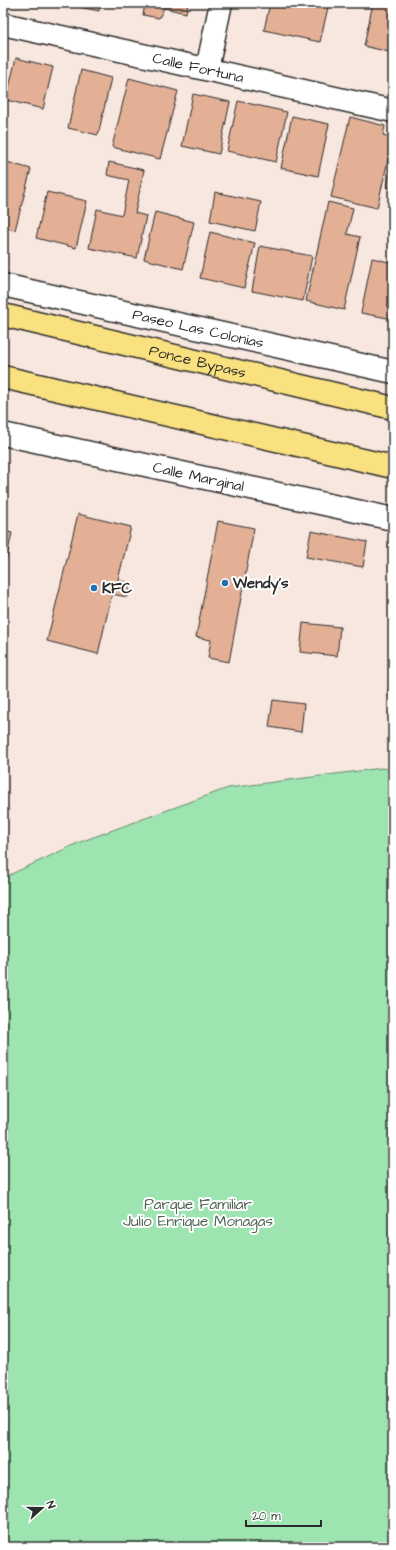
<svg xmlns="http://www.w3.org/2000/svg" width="396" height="1550" font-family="'Architects Daughter',sans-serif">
  <rect width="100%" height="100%" fill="#f7e7df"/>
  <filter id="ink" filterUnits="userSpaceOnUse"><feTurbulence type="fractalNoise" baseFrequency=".025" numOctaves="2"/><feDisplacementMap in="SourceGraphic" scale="8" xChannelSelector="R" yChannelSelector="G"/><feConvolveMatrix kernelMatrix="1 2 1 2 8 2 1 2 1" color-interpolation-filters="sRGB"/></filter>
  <g filter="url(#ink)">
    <polygon fill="#9de4b1" stroke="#64886e" points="382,768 393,770 393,1547 3,1547 3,878 80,842 228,788"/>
    <g fill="#e3b095" stroke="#2b2b2b">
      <polygon points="59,3 100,3 99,11"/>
      <polygon points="140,3 188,3 186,13 164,8 159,18 143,15 145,4"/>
      <polygon points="270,3 329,3 320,42 264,30"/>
      <polygon points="373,3 393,3 393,53 364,46"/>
      <polygon points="16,58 53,67 43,109 6,100"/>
      <polygon points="81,70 111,78 98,135 68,128"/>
      <polygon points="129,78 178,91 160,159 112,147"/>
      <polygon points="193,94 230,102 219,154 182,146"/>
      <polygon points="238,101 287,112 276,162 227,151"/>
      <polygon points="292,116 329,124 318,176 281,168"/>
      <polygon points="350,117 385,126 383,135 393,138 377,208 331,197"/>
      <polygon points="393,159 393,189 387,187"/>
      <polygon points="3,161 31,169 15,230 3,227"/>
      <polygon points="109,162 144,170 135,213 146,216 137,258 89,248 97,209 122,215 129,180 107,175"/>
      <polygon points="47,192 87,201 76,248 36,238"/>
      <polygon points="215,192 261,202 255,231 210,221"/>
      <polygon points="328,202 353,208 347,234 360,237 344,310 306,301"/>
      <polygon points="155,212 194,222 183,269 144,259"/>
      <polygon points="210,232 255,243 244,288 200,278"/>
      <polygon points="260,246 312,256 303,301 252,291"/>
      <polygon points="372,258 393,263 393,319 361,313"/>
      <polygon points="78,514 131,527 118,580 130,583 127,597 112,594 98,654 47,641"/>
      <polygon points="218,521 254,528 229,662 208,658 211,640 196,637"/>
      <polygon points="3,531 12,533 3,575"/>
      <polygon points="311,531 367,542 363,567 306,557"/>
      <polygon points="303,623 340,627 337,656 300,652"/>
      <polygon points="393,656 393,693 388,692"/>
      <polygon points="273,700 304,704 301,732 269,727"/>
    </g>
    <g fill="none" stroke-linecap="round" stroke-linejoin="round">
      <g stroke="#2b2b2b" stroke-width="25">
        <g id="street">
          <path id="s1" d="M3 24 393 111"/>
          <polyline points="207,69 221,3"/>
          <path id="s2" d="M3 285 393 372"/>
          <path id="s3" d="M3 434 393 519"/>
        </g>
      </g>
      <g stroke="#2b2b2b" stroke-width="25">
        <g id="highway">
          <path id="s4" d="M3 315 393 408"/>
          <polyline points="3,377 393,467"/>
        </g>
      </g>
      <use href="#street" stroke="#fff" stroke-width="22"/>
      <use href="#highway" stroke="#fae180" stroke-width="22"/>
    </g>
  </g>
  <g fill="#1f6fb2" stroke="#fff" stroke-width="1.5">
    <circle cx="225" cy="583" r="4"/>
    <circle cx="94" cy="588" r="4"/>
  </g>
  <g text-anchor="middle" stroke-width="4" stroke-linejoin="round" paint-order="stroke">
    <g font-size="15" fill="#2b2b2b" stroke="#fff">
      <text dy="5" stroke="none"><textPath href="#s1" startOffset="200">Calle Fortuna</textPath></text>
      <text dy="5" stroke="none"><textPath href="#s2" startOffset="200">Paseo Las Colonias</textPath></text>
      <text dy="5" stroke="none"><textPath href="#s4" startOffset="200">Ponce Bypass</textPath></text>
      <text dy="5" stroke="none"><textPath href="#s3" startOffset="200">Calle Marginal</textPath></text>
    </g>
    <g font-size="15" font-weight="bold" fill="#2b2b2b" stroke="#fff" text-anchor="start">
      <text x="233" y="588">Wendy's</text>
      <text x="102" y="593">KFC</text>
    </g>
    <g font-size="15" fill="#4d6253" stroke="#fff">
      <text x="198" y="1209">Parque Familiar<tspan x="198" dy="17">Julio Enrique Monagas</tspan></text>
    </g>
  </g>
  <rect width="396" height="1550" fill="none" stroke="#fff" stroke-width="16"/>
  <rect x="8" y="8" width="380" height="1534" fill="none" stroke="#2b2b2b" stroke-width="1.5" filter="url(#ink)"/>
  <g transform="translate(42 1508) rotate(69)" stroke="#ffffff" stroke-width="3" paint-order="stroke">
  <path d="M0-3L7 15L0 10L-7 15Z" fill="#2b2b2b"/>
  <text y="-6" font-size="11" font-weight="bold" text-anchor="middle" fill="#2b2b2b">N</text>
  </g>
  <path d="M246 1520v6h75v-6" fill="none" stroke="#2b2b2b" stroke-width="2"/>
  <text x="252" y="1520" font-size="12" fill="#2b2b2b" stroke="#ffffff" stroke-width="3" paint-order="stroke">20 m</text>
</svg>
